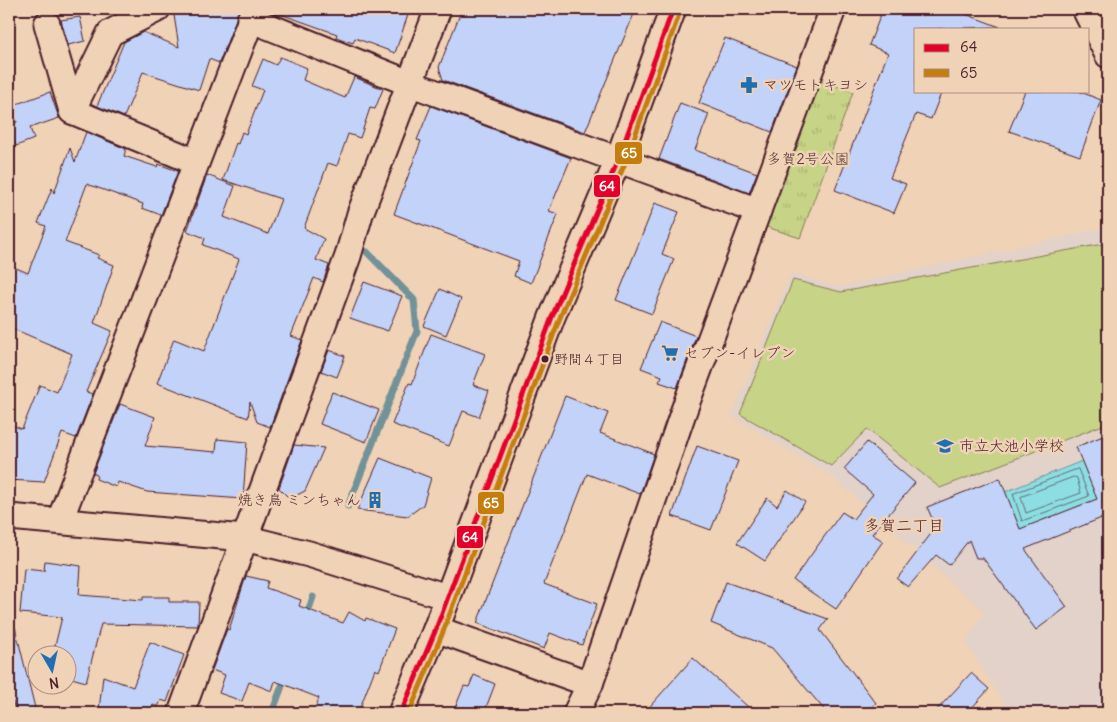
<svg xmlns="http://www.w3.org/2000/svg" width="1117" height="722" font-family="Delius,'Klee One',sans-serif">
  <defs>
    <pattern id="grass-tufts" width="24" height="20" patternUnits="userSpaceOnUse" patternTransform="scale(1.25)"><rect width="24" height="20" fill="#c7d386"/><path d="M3 7l-1-3M5 7V3M7 7l1-3M15 17l-1-3M17 17v-4M19 17l1-3" fill="none" stroke="#acb574"/></pattern>
  </defs>
  <rect width="100%" height="100%" fill="#f0d2b6"/>
  <filter id="ink" filterUnits="userSpaceOnUse"><feTurbulence type="fractalNoise" baseFrequency=".02" numOctaves="2"/><feDisplacementMap in="SourceGraphic" scale="10" xChannelSelector="R" yChannelSelector="G"/><feConvolveMatrix kernelMatrix="1 2 1 2 8 2 1 2 1" color-interpolation-filters="sRGB"/></filter>
  <g filter="url(#ink)">
    <polygon fill="#e2d2ca" points="1108,227 1108,709 1101,713 1010,713 966,642 984,611 833,477 732,416 791,273 838,287"/>
    <polygon fill="url(#grass-tufts)" stroke="#887958" points="817,79 853,92 800,238 764,226"/>
    <polygon fill="#c7d386" stroke="#887958" points="1108,243 1108,423 940,488 867,429 831,466 740,414 793,280 841,292"/>
    <polygon fill="#8cdee3" stroke="#729299" points="1082,461 1097,499 1020,529 1005,492"/>
    <g fill="none" stroke-linecap="round" stroke-linejoin="round">
      <g stroke="#646b75" stroke-width="1">
        <polygon points="1078,469 1089,496 1022,521 1013,494"/>
        <polygon points="1074,477 1077,478 1081,493 1026,513 1021,497"/>
      </g>
      <g stroke="#729299" stroke-width="7">
        <polyline points="348,506 417,331 414,300 367,252"/>
        <polyline points="306,618 313,597"/>
        <polyline points="272,713 286,675"/>
      </g>
    </g>
    <g fill="#c2d2f8" stroke="#4a1f2b">
      <polygon points="173,9 240,9 219,63 209,59 199,90 143,72 124,117 97,106 124,42 143,32 179,47"/>
      <polygon points="272,9 410,9 395,53 355,38 353,43 336,37 337,34 272,11"/>
      <polygon points="462,9 636,9 585,132 443,80 439,67"/>
      <polygon points="883,9 952,9 1000,27 916,29 916,91 942,91 931,119 916,114 890,178 906,184 894,213 835,190 888,53 869,45"/>
      <polygon points="80,17 85,41 68,45 61,20"/>
      <polygon points="725,38 797,66 772,132 699,103"/>
      <polygon points="280,57 307,68 303,80 345,98 354,77 383,89 375,109 370,108 360,138 348,134 337,166 328,163 304,228 324,239 316,260 329,265 323,282 314,278 291,336 302,340 270,427 257,422 250,402 248,418 157,383 174,339 204,351 239,259 203,245 205,238 187,231 207,175 235,186 224,217 268,234 281,199 223,180 236,143 238,144 242,132 246,134 263,90 252,86 263,59 276,65"/>
      <polygon points="1025,91 1078,91 1101,100 1080,156 1009,131"/>
      <polygon points="50,92 59,118 30,128 34,139 16,146 9,127 17,122 11,106"/>
      <polygon points="680,103 709,114 695,150 757,173 749,193 659,159"/>
      <polygon points="431,106 571,158 549,211 558,214 531,283 514,276 519,261 394,214 421,141 417,140"/>
      <polygon points="86,132 126,149 124,156 157,167 158,164 178,171 161,215 142,208 143,204 87,184 65,242 99,255 97,258 114,265 94,323 112,331 86,392 93,394 76,438 62,433 44,482 9,480 9,424 22,429 40,385 57,392 72,354 9,327 9,265 28,273 46,226 38,223 52,188 54,193 70,148 75,162"/>
      <polygon points="655,203 679,212 662,254 674,259 652,314 616,300"/>
      <polygon points="364,282 402,296 388,331 350,318"/>
      <polygon points="440,289 461,299 446,335 424,326"/>
      <polygon points="660,322 696,336 677,388 659,382 662,376 641,368"/>
      <polygon points="431,334 485,354 473,385 489,391 479,417 463,411 449,446 392,424 409,383 412,384"/>
      <polygon points="329,350 345,356 337,377 321,371"/>
      <polygon points="332,392 379,410 366,442 320,424"/>
      <polygon points="565,396 608,413 600,433 654,454 640,494 587,474 544,584 597,604 582,645 550,633 544,649 477,623"/>
      <polygon points="120,404 155,417 145,446 216,452 217,439 247,442 243,499 147,492 118,482 116,487 96,479 97,475 93,473"/>
      <polygon points="1108,434 1108,525 1104,517 1025,549 1067,607 1036,630 983,558 976,558 969,540 949,565 936,555 908,587 897,579 936,527 927,507 1000,478 1020,529 1097,499 1076,447"/>
      <polygon points="867,442 915,483 872,534 883,541 836,609 793,580 842,512 853,519 873,494 844,469"/>
      <polygon points="294,445 324,448 305,491 295,496 287,496 279,488"/>
      <polygon points="697,446 738,461 711,530 672,516"/>
      <polygon points="380,458 431,478 423,505 408,516 357,510"/>
      <polygon points="787,490 805,502 765,561 737,543 767,498 777,506"/>
      <polygon points="45,561 81,566 79,595 143,600 143,597 169,597 169,602 199,602 198,626 101,624 86,682 68,677 68,654 53,654 62,617 20,613 24,569 44,571"/>
      <polygon points="246,576 268,581 266,588 301,600 299,606 343,623 349,612 365,621 366,618 395,629 379,671 375,669 358,713 313,713 319,698 275,681 272,691 249,682 242,701 219,693 225,675 212,670 227,629 229,630"/>
      <polygon points="726,582 828,619 820,630 876,703 864,713 827,713 772,648 711,623"/>
      <polygon points="15,627 35,708 16,713 9,690 9,628"/>
      <polygon points="150,642 184,655 167,702 161,700 158,707 153,705 150,713 108,713 99,710 103,676 133,687"/>
      <polygon points="693,658 755,713 644,713"/>
      <polygon points="971,673 989,689 967,713 934,713"/>
      <polygon points="474,675 495,684 484,713 453,713 464,686 469,687"/>
    </g>
    <g fill="none" stroke-linecap="round" stroke-linejoin="round">
      <g stroke="#4a1f2b" stroke-width="29">
        <g id="minor">
          <polyline points="157,9 110,33 72,111 196,162"/>
          <polyline points="1085,9 1108,55"/>
          <polyline points="250,19 409,83 758,211"/>
          <polyline points="47,24 72,111"/>
          <polyline points="9,517 244,538 309,554 447,597"/>
          <polyline points="60,520 255,9"/>
          <polyline points="436,629 590,684 684,410 833,9"/>
          <polyline points="181,713 348,256 360,214 438,9"/>
          <polyline points="401,713 436,629 552,317 618,160 673,9"/>
          <polyline points="576,713 590,684"/>
        </g>
      </g>
      <use href="#minor" stroke="#f0d2b6" stroke-width="25"/>
      <g stroke="#f0d2b6" stroke-width="9">
        <polyline id="bus-1" points="401,713 436,629 552,317 618,160 673,9"/>
      </g>
      <g stroke="#f0d2b6" stroke-width="9">
        <polyline id="bus-2" points="409,713 443,632 559,320 625,163 680,12"/>
      </g>
      <use href="#bus-1" stroke="#e4002b" stroke-width="5"/>
      <use href="#bus-2" stroke="#c37e0d" stroke-width="5"/>
    </g>
  </g>
  <defs>
    <g id="pharmacy-bare" transform="scale(1.35)"><path d="M-2-6h4v4h4v4h-4v4h-4v-4h-4v-4h4Z" fill="#1f6fb2" stroke="#f0d2b6" stroke-width="2.5" paint-order="stroke"/></g>
    <g id="supermarket-bare" transform="scale(1.35)"><path d="M-6-5.5h2.5l.6 2H6L4.5 2H-2.5L-4.4-4H-6ZM-1.5 3.2a1.3 1.3 0 1 0 .1 0ZM3 3.2a1.3 1.3 0 1 0 .1 0Z" fill="#1f6fb2" stroke="#f0d2b6" stroke-width="2.5" paint-order="stroke"/></g>
    <g id="school-bare" transform="scale(1.35)"><path d="M0-5L7-2L0 1L-7-2ZM-4 1L0 2.5L4 1V4Q0 6-4 4Z" fill="#1f6fb2" stroke="#f0d2b6" stroke-width="2.5" paint-order="stroke"/></g>
    <g id="building-bare" transform="scale(1.35)"><path d="M-4-6H4V6H1V3H-1V6H-4ZM-2.5-4.3h1.7v1.8h-1.7ZM.8-4.3h1.7v1.8H.8ZM-2.5-1h1.7V.8h-1.7ZM.8-1h1.7V.8H.8Z" fill="#1f6fb2" stroke="#f0d2b6" stroke-width="2.5" paint-order="stroke"/></g>
  </defs>
  <g fill-rule="evenodd">
    <use href="#pharmacy-bare" x="749" y="85"/>
    <use href="#supermarket-bare" x="670" y="353"/>
    <use href="#school-bare" x="945" y="446"/>
    <use href="#building-bare" x="375" y="500"/>
  </g>
  <circle fill="#4a1f2b" stroke="#f0d2b6" stroke-width="2" cx="545" cy="359" r="4.5"/>
  <g text-anchor="middle" stroke-width="5" stroke-linejoin="round" paint-order="stroke">
    <g font-size="14" fill="#4a1f2b" stroke="#f0d2b6" text-anchor="start">
      <text x="554" y="364">野間４丁目</text>
    </g>
    <g font-size="15" fill="#4a1f2b" stroke="#f0d2b6" text-anchor="start">
      <text x="763" y="90">マツモトキヨシ</text>
      <text x="684" y="358">セブン-イレブン</text>
      <text x="959" y="451">市立大池小学校</text>
      <text x="361" y="505" text-anchor="end">焼き鳥 ミンちゃん</text>
    </g>
    <g font-size="15" fill="#5d3a39" stroke="#f0d2b6">
      <text x="808" y="164">多賀2号公園</text>
    </g>
    <g font-size="16" fill="#4a1f2b" stroke="#f0d2b6">
      <text x="904" y="531">多賀二丁目</text>
    </g>
  </g>
  <g stroke="#f0d2b6" stroke-width="2">
    <rect x="614" y="141" width="29" height="24" rx="5" fill="#c37e0d"/>
    <rect x="593" y="174" width="28" height="24" rx="5" fill="#e4002b"/>
    <rect x="477" y="491" width="28" height="24" rx="5" fill="#c37e0d"/>
    <rect x="456" y="525" width="28" height="24" rx="5" fill="#e4002b"/>
  </g>
  <g font-size="14" text-anchor="middle" font-weight="bold" fill="#fff">
    <text x="629" y="158">65</text>
    <text x="607" y="191">64</text>
    <text x="491" y="508">65</text>
    <text x="470" y="542">64</text>
  </g>
  <rect width="1117" height="722" fill="none" stroke="#f0d2b6" stroke-width="30"/>
  <rect x="15" y="15" width="1087" height="692" fill="none" stroke="#4a1f2b" stroke-width="2" filter="url(#ink)"/>
  <rect x="914" y="28" width="175" height="65" fill="#f0d2b6" stroke="#ae8a7e"/>
  <rect x="924" y="44" width="25" height="8" fill="#e4002b" stroke="#ae8a7e"/>
  <text x="960" y="52" font-size="15" fill="#4a1f2b">64</text>
  <rect x="924" y="69" width="25" height="8" fill="#c37e0d" stroke="#ae8a7e"/>
  <text x="960" y="78" font-size="15" fill="#4a1f2b">65</text>
  <g transform="translate(52 670) rotate(171)"><circle r="24" fill="#f0d2b6" stroke="#ae8a7e"/>
  <path d="M0-4L9 19L0 12L-9 19Z" fill="#1f6fb2"/>
  <text y="-8" font-size="14" font-weight="bold" text-anchor="middle" fill="#4a1f2b">N</text>
  </g>
</svg>
